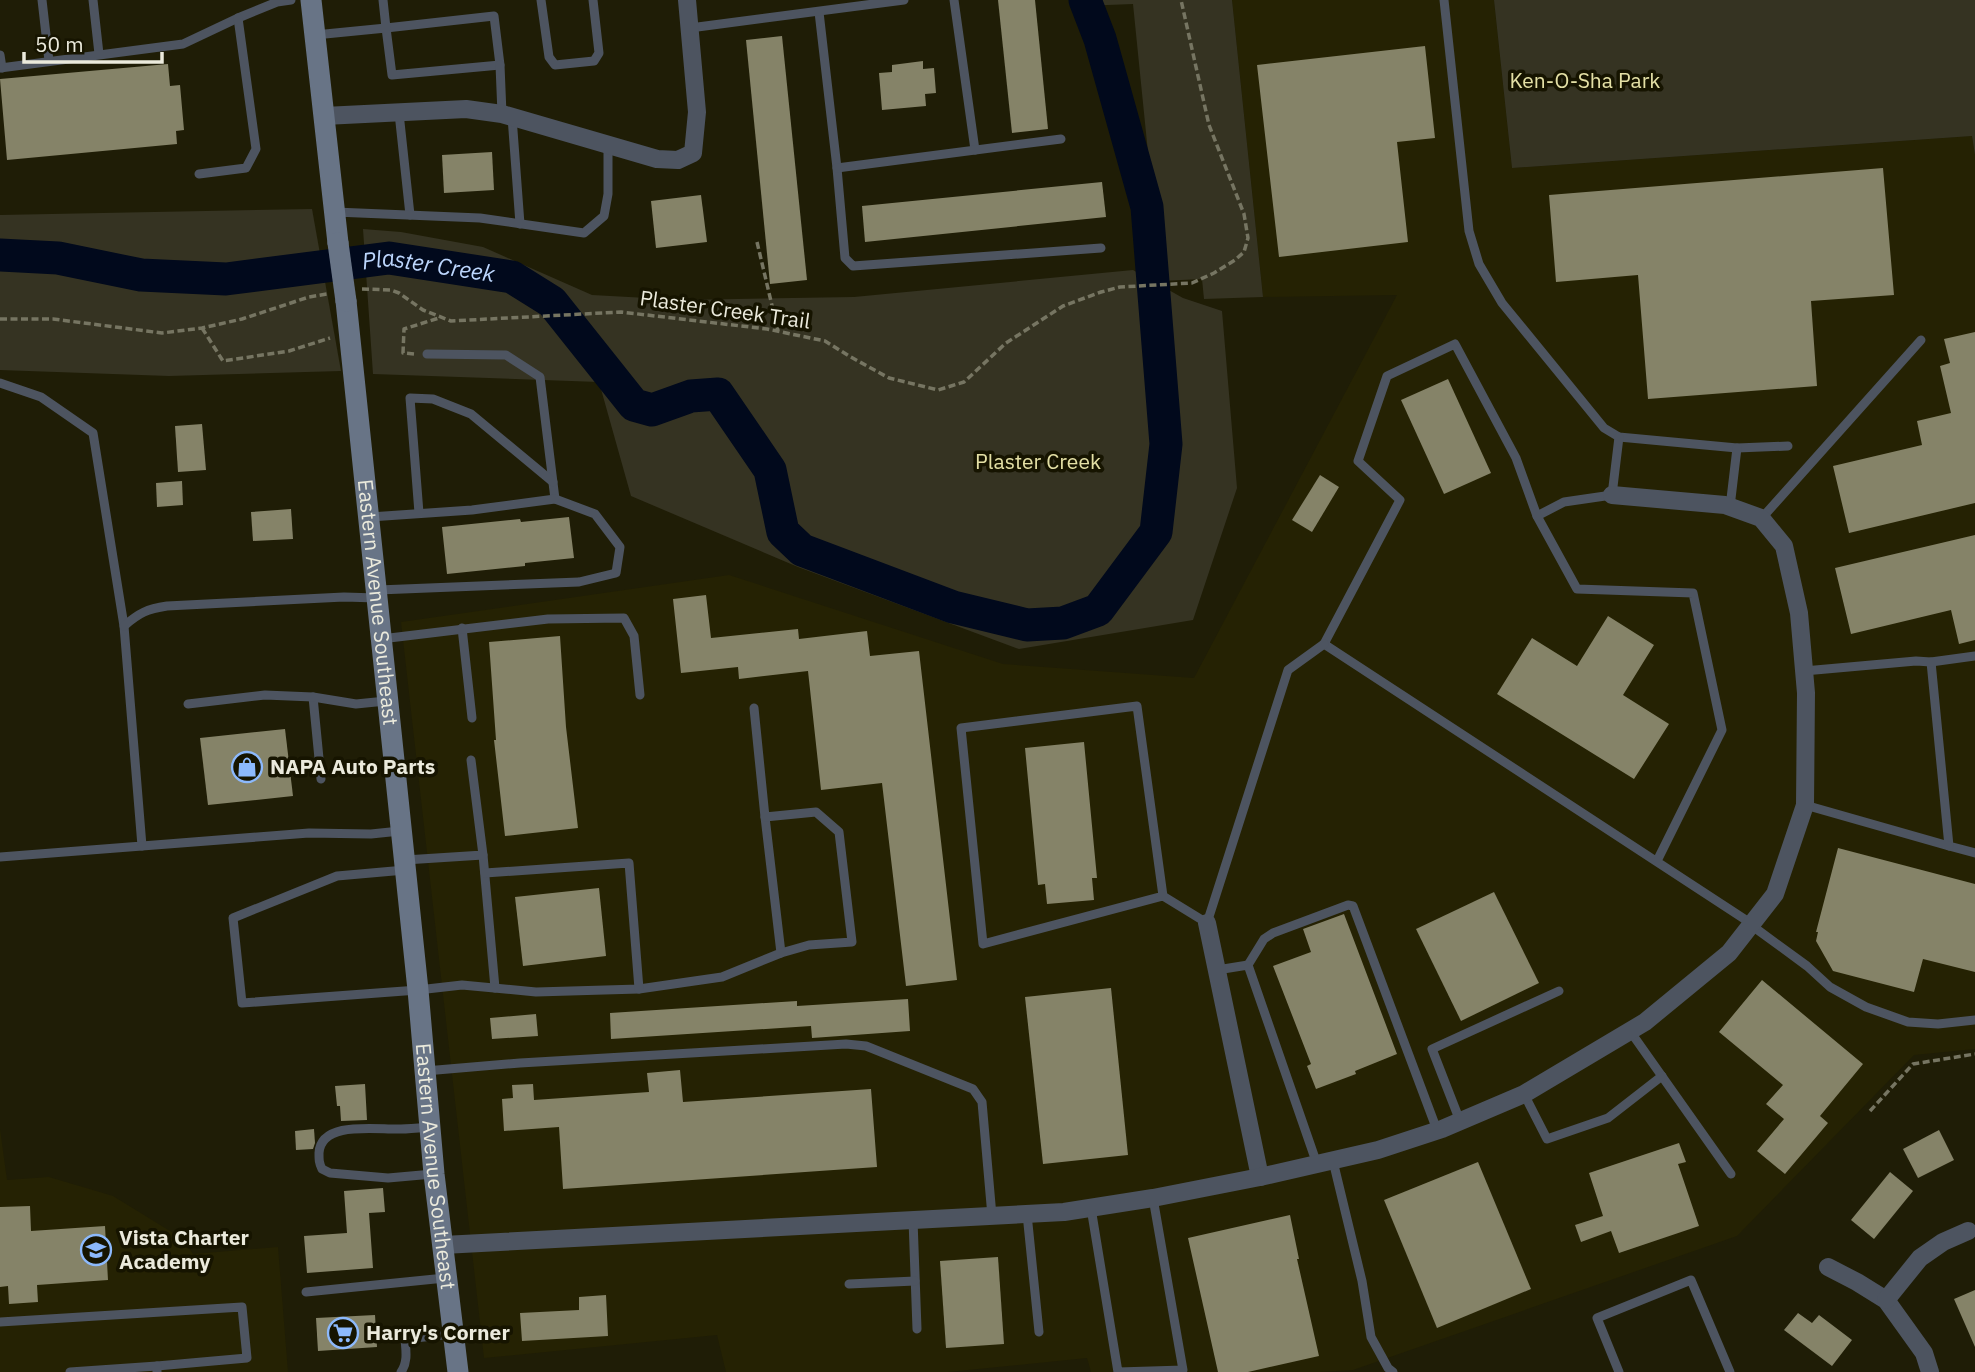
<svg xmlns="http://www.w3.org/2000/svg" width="1975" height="1372" font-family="'IBM Plex Sans',sans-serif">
  <rect width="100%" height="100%" fill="#1f1d06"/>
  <g fill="#252203">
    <polygon points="1232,0 1494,0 1512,168 1972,136 1975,155 1975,1049 1914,1055 1737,1236 1353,1370 1320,1372 1091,1372 1087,1358 948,1372 726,1372 717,1335 484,1358 401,622 729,575 1003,664 1194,678 1397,295 1263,297"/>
    <polygon points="0,1129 7,1180 49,1177 113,1196 183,1239 193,1254 278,1247 288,1372 0,1372"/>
  </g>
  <g fill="#353322">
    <polygon points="1081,0 1232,0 1263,297 1204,299 1202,279 1161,281 1133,4 1082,6"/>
    <polygon points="1494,0 1975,0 1975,155 1972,136 1512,168"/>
    <polygon points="312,209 341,371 169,376 0,370 0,215"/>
    <polygon points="363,229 401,232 483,247 592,295 684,300 854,297 1133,270 1183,298 1222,311 1237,488 1193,620 1019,649 798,567 631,496 599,382 373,374"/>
  </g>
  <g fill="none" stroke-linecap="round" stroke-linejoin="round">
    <path stroke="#01091c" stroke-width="33" id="s1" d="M0 255 58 258 141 275 226 279 389 258 512 277 552 302 634 405 652 410 691 396 718 394 770 470 783 532 802 550 953 607 1027 625 1063 623 1098 610 1156 532 1166 444 1147 207 1100 39 1085 0"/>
  </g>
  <g fill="#858368">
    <polygon points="998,0 1035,0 1048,129 1012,133"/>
    <polygon points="782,36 807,280 770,284 746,40"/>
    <polygon points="1425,46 1435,138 1397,142 1408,242 1279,257 1257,65"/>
    <polygon points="923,61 923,69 934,68 936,93 925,94 926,106 882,110 879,73 892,72 892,65"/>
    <polygon points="168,64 170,86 180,85 184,130 176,131 177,144 7,160 0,79"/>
    <polygon points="492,152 494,190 444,193 442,155"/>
    <polygon points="1883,168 1894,295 1811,301 1817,386 1648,399 1638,275 1556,282 1549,195"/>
    <polygon points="1102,182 1106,217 865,242 862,206"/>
    <polygon points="701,195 707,242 656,248 651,201"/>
    <polygon points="1975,332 1975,503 1849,533 1833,466 1922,445 1917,421 1951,413 1940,366 1950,363 1944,339"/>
    <polygon points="1448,379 1491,473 1444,494 1401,400"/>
    <polygon points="202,424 206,470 178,472 175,426"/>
    <polygon points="1320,475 1339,487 1312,532 1292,520"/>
    <polygon points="182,481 183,505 157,507 156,483"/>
    <polygon points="291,509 293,539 253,541 251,512"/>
    <polygon points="569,517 574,558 525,563 525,566 447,574 442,527 520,519 521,522"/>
    <polygon points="1975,535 1975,640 1959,644 1951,610 1851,634 1835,568"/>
    <polygon points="706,595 711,638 798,629 799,639 867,631 870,656 919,651 957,980 906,986 882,783 821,790 808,671 739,679 738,667 681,673 673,599"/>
    <polygon points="1608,616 1654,645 1623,695 1669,724 1634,779 1497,694 1532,638 1577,666"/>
    <polygon points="560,636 566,727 578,828 505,836 494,740 496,740 489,642"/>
    <polygon points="285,729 293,796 208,805 200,738"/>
    <polygon points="1084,742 1097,878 1092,878 1094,900 1047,904 1045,884 1038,885 1025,748"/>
    <polygon points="1838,848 1975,884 1975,972 1923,959 1914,992 1833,971 1816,941 1818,932 1816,932"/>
    <polygon points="599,888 606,956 523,966 515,897"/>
    <polygon points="1494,892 1539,983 1461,1021 1416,929"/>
    <polygon points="1344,914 1397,1054 1355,1071 1356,1074 1316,1089 1307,1066 1311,1064 1273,966 1311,952 1303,929"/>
    <polygon points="1762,980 1863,1064 1820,1116 1828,1123 1785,1174 1757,1151 1784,1119 1766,1104 1783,1085 1719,1032"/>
    <polygon points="1111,988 1128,1155 1043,1164 1025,997"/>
    <polygon points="908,999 910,1031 812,1038 811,1026 611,1039 610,1013 797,1001 797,1006"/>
    <polygon points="536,1014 538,1036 492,1039 490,1018"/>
    <polygon points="680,1070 683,1102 871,1089 877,1167 563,1189 559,1127 504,1131 502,1099 513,1098 512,1085 533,1084 534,1100 649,1092 647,1073"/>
    <polygon points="365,1084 367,1120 341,1121 340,1106 337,1106 335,1086"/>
    <polygon points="314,1129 315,1143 313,1149 296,1150 295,1131"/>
    <polygon points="1939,1130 1954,1160 1918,1178 1903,1149"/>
    <polygon points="1679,1143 1686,1162 1678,1164 1699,1226 1619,1253 1611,1231 1581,1242 1575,1225 1603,1216 1589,1173"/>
    <polygon points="1478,1162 1531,1289 1437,1328 1384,1200"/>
    <polygon points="1890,1172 1913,1191 1874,1239 1851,1220"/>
    <polygon points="383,1188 385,1212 369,1213 373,1268 307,1273 304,1236 347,1233 344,1191"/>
    <polygon points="30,1206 31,1231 105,1226 108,1280 37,1285 38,1302 9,1304 8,1286 0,1287 0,1207"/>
    <polygon points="1290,1215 1299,1259 1297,1259 1319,1356 1248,1372 1218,1372 1188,1238"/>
    <polygon points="998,1257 1004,1344 946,1348 940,1261"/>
    <polygon points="1975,1290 1975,1347 1954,1299"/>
    <polygon points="606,1295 608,1336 522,1341 520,1313 579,1310 579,1297"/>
    <polygon points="1798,1313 1812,1323 1819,1315 1852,1340 1832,1366 1784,1330"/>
    <polygon points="375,1315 377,1347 318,1351 316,1318"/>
  </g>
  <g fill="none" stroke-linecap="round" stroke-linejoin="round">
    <g stroke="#767562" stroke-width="3.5" stroke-dasharray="7 3.5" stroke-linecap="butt">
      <polyline points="757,242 778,331"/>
      <polyline points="362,289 391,290 399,293 423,310 451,321 621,312 767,329 825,341 849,356 889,378 938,390 964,382 1006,343 1063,306 1101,292 1120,287 1192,283 1214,273 1235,260 1244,252 1248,238 1244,214 1209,125 1181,0"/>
      <polyline points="0,319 53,319 162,333 202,328 242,319 309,297 327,294"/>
      <polyline points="202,328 223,361 289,351 330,338"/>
      <polyline points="414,354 403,353 404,329 439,318"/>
      <polyline points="1870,1111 1913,1064 1975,1054"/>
    </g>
    <g stroke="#4d5460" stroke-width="9">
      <polyline points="42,0 49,61"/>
      <polyline points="93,0 99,54"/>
      <polyline points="541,0 549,57 555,65 594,61 599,53 593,0"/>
      <polyline points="954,0 975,150"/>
      <polyline points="1444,0 1469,231 1479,264 1502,303 1604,428 1619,437 1737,448 1788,446"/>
      <polyline points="819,12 837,168 845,258 853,266 1101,248"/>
      <polygon points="494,16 500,65 392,75 386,28"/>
      <polyline points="690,28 904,0"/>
      <polyline points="315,35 386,28 383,0"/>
      <polyline points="0,55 2,68"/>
      <polyline points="500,65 502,114"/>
      <polyline points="0,68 183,44 238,18 277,2 291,0"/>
      <polyline points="399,113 410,215"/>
      <polyline points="512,117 520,224"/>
      <polyline points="837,168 1061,139"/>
      <polyline points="199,174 246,168 256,149 238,18"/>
      <polyline points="335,212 480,218 584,233 604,216 608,194 608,144"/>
      <polyline points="427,354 506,355 540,377 555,499"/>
      <polyline points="0,383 41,397 93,433 124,626 142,846 0,857"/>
      <polyline points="1730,507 1737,448"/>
      <polyline points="419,513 410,398 433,399 471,414 553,482"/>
      <polyline points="1537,516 1564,502 1612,495 1619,437"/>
      <polyline points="370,517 472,510 555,499 595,514 620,547 616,573 579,582 378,590"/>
      <polyline points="1761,519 1921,340"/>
      <path d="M124 626C139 613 147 609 167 606L344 597 377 598"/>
      <polyline points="462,628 472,718"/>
      <polyline points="381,639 548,619 624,618 634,636 640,695"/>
      <polyline points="1931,662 1949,846 1975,853"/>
      <polyline points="1804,671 1916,661 1931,662 1975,656"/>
      <polyline points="313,697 321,779"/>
      <polyline points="188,704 265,695 313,697 356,704 386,701"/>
      <polyline points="1805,805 1949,846"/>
      <polyline points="765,817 781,953"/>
      <polyline points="142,846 309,833 371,834 400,831"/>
      <polyline points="483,855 495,988"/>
      <polyline points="405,860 483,855 471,760"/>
      <polyline points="1657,861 1722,730 1693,593 1577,589 1537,516 1516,458 1455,344 1387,376 1358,461 1400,500 1324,644 1752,924"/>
      <polyline points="405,870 337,876 233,918 242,1003 418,990 462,985 536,992 639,989 722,977 781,953 809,945 852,942 839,832 816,812 765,817 754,708"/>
      <polyline points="485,873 629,863 639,989"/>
      <polyline points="1163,896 1137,706 961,728 983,944 1163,896 1207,923 1288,670 1324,644"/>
      <polyline points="1751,925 1807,966 1830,987 1866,1007 1908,1022 1938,1024 1975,1020"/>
      <polyline points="1248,965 1264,939 1273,933 1348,905 1353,906 1437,1130"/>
      <polyline points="1217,970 1248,965 1317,1164"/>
      <polyline points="1630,1031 1731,1174"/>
      <polyline points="425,1071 520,1063 846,1044 866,1046 973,1089 982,1102 992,1216"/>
      <polyline points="1524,1094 1547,1139 1608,1118 1662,1076"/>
      <polyline points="1460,1121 1432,1049 1559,991"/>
      <path d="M429 1127C419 1128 410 1129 401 1129 377 1130 321 1120 319 1153 319 1160 319 1163 322 1169L330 1173 388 1178 433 1174"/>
      <polyline points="1333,1161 1362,1281 1371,1337 1388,1368 1393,1372"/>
      <polyline points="1091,1208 1118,1372 1183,1370 1153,1198"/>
      <polyline points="1027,1214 1039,1332"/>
      <polyline points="913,1220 917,1329"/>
      <polyline points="849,1284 915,1281"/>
      <polyline points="306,1292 445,1278"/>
      <polyline points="0,1322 242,1307 247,1358 157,1366 157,1372"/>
      <polyline points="70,1372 157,1366"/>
      <path d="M401 1372C408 1362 406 1351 405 1339L453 1334"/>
      <polyline points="1619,1372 1597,1318 1691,1280 1730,1372"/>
    </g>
    <g stroke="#4d5460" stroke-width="18">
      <polyline points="324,116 466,109 502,114 657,159 678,160 693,153 697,112 687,0"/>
      <polyline points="1207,923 1260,1177"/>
      <polyline points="443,1245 1064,1212 1153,1198 1260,1177 1378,1150 1442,1129 1524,1094 1645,1022 1729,953 1775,894 1805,805 1806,693 1799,613 1784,546 1761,518 1725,505 1612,495"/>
      <polyline points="1828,1267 1857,1282 1886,1300 1924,1353 1930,1372"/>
      <polyline points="1886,1300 1920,1258 1943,1242 1968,1231"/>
    </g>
    <g stroke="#687486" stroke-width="21">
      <polyline points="311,0 338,243"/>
      <path id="s2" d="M346 301 418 990 434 1174 458 1372"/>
    </g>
    <polyline stroke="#687486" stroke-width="21" points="338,243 346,301"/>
  </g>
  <defs>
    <g id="shop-ring" transform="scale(1.575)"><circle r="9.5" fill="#161400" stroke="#8cb9fc" stroke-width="1.5"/><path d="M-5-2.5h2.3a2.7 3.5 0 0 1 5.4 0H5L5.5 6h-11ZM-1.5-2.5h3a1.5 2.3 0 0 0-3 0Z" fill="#8cb9fc"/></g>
    <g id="school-ring" transform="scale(1.575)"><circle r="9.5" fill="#161400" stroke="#8cb9fc" stroke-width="1.5"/><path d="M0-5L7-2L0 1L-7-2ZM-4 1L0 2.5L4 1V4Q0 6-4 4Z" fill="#8cb9fc"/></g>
    <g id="supermarket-ring" transform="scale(1.575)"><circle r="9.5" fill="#161400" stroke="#8cb9fc" stroke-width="1.5"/><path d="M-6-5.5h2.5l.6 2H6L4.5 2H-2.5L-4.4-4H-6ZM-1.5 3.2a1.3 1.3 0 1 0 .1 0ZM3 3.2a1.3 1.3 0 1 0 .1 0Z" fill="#8cb9fc"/></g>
  </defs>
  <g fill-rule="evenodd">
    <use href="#shop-ring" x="247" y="767"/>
    <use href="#school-ring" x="96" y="1250"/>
    <use href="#supermarket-ring" x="343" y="1333"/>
  </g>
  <g text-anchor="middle" stroke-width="7" stroke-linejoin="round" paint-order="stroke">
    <g font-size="21" fill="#e4e0a5" stroke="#161400">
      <text x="1585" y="88">Ken-O-Sha Park</text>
      <text x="1038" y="469">Plaster Creek</text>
    </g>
    <g font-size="21" fill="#ebeadc" stroke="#161400">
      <text transform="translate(725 310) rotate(8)" y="7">Plaster Creek Trail</text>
      <text dy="7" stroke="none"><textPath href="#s2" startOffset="303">Eastern Avenue Southeast</textPath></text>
      <text dy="7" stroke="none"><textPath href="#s2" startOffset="870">Eastern Avenue Southeast</textPath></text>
    </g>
    <g font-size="21" font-weight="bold" fill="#ebeadc" stroke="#161400" text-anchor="start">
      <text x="270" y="774">NAPA Auto Parts</text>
      <text x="119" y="1245">Vista Charter<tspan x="119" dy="24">Academy</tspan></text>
      <text x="366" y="1340">Harry's Corner</text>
    </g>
    <g font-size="23" font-style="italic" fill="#bcd6fd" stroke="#161400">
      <text dy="8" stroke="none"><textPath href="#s1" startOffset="432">Plaster Creek</textPath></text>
    </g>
  </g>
  <path d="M24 52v10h138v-10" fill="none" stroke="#ebeadc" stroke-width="3.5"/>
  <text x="35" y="52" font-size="21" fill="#ebeadc" stroke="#161400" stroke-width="5" paint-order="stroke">50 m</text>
</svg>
